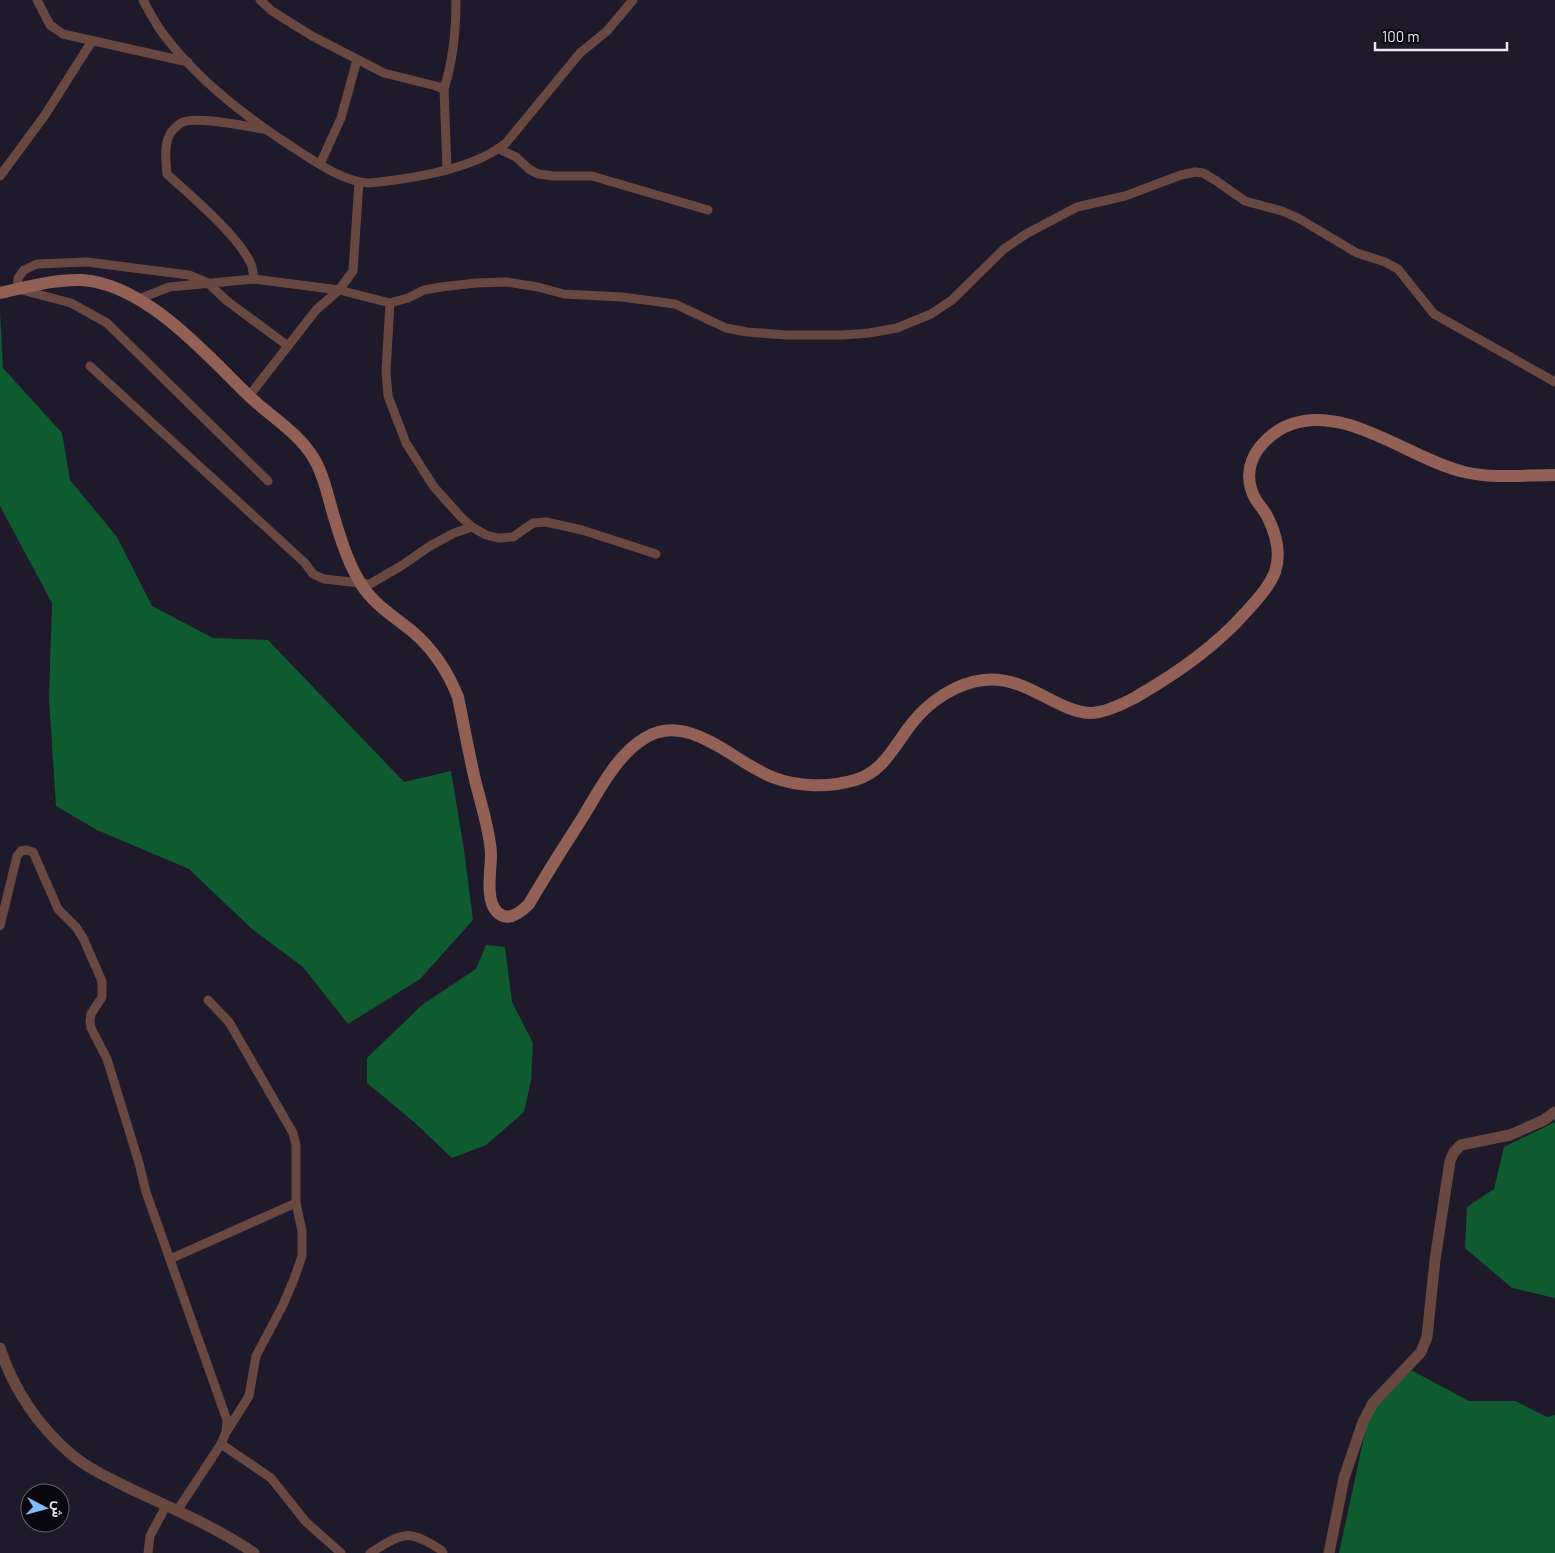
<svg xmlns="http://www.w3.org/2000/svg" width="1555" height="1553" font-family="Barlow,Vazirmatn,sans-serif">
  <rect width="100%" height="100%" fill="#1f1a2b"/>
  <g fill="#0d5b2f">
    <polygon points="0,311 3,368 62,433 70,480 117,537 152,606 213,638 268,640 404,782 451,771 464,850 473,920 420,979 348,1024 303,967 252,929 189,869 97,830 56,806 49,698 52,603 0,506"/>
    <polygon points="486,945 505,947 512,1002 533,1043 531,1081 524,1112 486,1145 452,1158 414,1122 367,1083 367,1058 422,1005 476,969"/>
    <polygon points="1555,1122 1555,1298 1512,1288 1465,1248 1467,1207 1494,1189 1504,1147"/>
    <polygon points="1409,1369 1469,1401 1515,1401 1547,1417 1555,1415 1555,1553 1339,1553 1369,1414"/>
  </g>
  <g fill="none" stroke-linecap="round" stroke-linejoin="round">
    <g stroke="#684841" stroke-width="9">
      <polyline points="37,0 50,25 63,34 188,62"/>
      <path d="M143 0C150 13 157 27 167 39 203 85 251 121 300 152 320 165 345 182 369 183 410 179 474 169 506 143L580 53 607 31 633 0"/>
      <polyline points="260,0 272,11 312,36 384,73 436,86 444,89 447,170"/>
      <path d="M444 89C453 61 456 30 456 0"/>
      <polyline points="499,149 516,157 529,169 538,174 554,176 592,176 708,210"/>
      <polyline points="320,164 341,118 357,60"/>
      <polyline points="0,176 45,115 92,41"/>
      <path d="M254 279C253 274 253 268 251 264 238 235 191 196 167 174 166 162 164 147 169 136 171 131 178 124 183 122 199 116 245 126 263 129"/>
      <polyline points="139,299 169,287 254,279 339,290 390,303 408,298 424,290 441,287 476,283 506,282 538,287 564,294 622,297 675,304 726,328 747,332 787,335 843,335 869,333 897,328 931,314 952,300 1004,249 1026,234 1077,207 1125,196 1181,175 1195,172 1203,173 1215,180 1245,201 1282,211 1298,218 1357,253 1385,262 1398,269 1434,314 1555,382"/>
      <polyline points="390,303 386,371 388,396 406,443 434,487 460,516 472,527 486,535 498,538 513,537 533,523 546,522 582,530 656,554"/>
      <polyline points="90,366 305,563 313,574 324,579 370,584 401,566 430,546 454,533 472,527"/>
      <polyline points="249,396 316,310 339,290 353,271 359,182"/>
      <polyline points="268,481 107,323 71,303 18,289 18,278 24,270 37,264 87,262 189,275 208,283 227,301 288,346"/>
      <polyline points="0,926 17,856 21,851 26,850 33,852 58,909 76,927 83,938 102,981 102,997 91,1014 90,1021 91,1028 107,1059 139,1163 146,1192 227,1420 226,1432 221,1444 177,1511"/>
      <polyline points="208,1000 229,1022 293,1133 296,1145 296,1203 302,1231 302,1256 294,1279 283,1305 256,1356 249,1396 227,1431"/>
      <polyline points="170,1259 296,1203"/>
      <polyline points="221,1444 271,1478 306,1522 341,1553"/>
      <polyline points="148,1553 150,1536 166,1506"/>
      <path d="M370 1553C403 1533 407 1528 441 1550L443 1553"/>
    </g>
    <g stroke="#684841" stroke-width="11">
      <path d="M0 1348C13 1389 39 1427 72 1455 89 1469 111 1479 131 1489 171 1508 218 1528 254 1553"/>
      <polyline points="1329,1553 1344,1478 1363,1422 1373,1403 1421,1352 1427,1337 1435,1260 1450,1161 1454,1152 1461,1145 1510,1135 1544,1120 1555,1112"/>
    </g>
    <path stroke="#926054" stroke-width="12" d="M0 293C27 287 54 279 82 280 145 284 205 353 247 394 268 415 297 431 313 457 324 475 328 497 334 517 341 540 348 563 361 584 374 605 395 617 413 632 434 650 448 672 458 697 464 726 469 755 476 784 481 803 491 836 491 855 491 870 485 900 497 912 508 923 521 912 529 904 546 875 563 848 581 820 598 793 616 755 645 738 688 711 734 762 772 777 798 787 828 788 855 780 884 772 895 744 913 722 930 701 956 683 984 680 1025 675 1055 711 1090 713 1104 713 1123 704 1136 697 1177 673 1215 647 1246 612 1257 600 1269 587 1275 572 1281 554 1276 534 1268 518 1265 511 1260 506 1256 500 1246 483 1247 464 1259 448 1268 437 1279 428 1292 424 1348 405 1410 459 1464 472 1493 479 1525 475 1555 475"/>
  </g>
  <g transform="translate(45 1508) rotate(96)"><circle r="24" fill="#08070e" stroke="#62616a"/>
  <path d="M0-4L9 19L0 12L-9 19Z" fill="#83bcfb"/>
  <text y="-8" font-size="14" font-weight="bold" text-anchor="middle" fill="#eae7f3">ش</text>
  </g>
  <path d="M1375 42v8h132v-8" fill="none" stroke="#eae7f3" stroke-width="2.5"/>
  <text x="1382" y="42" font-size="15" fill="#eae7f3" stroke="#08070e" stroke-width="4" paint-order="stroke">100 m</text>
</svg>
